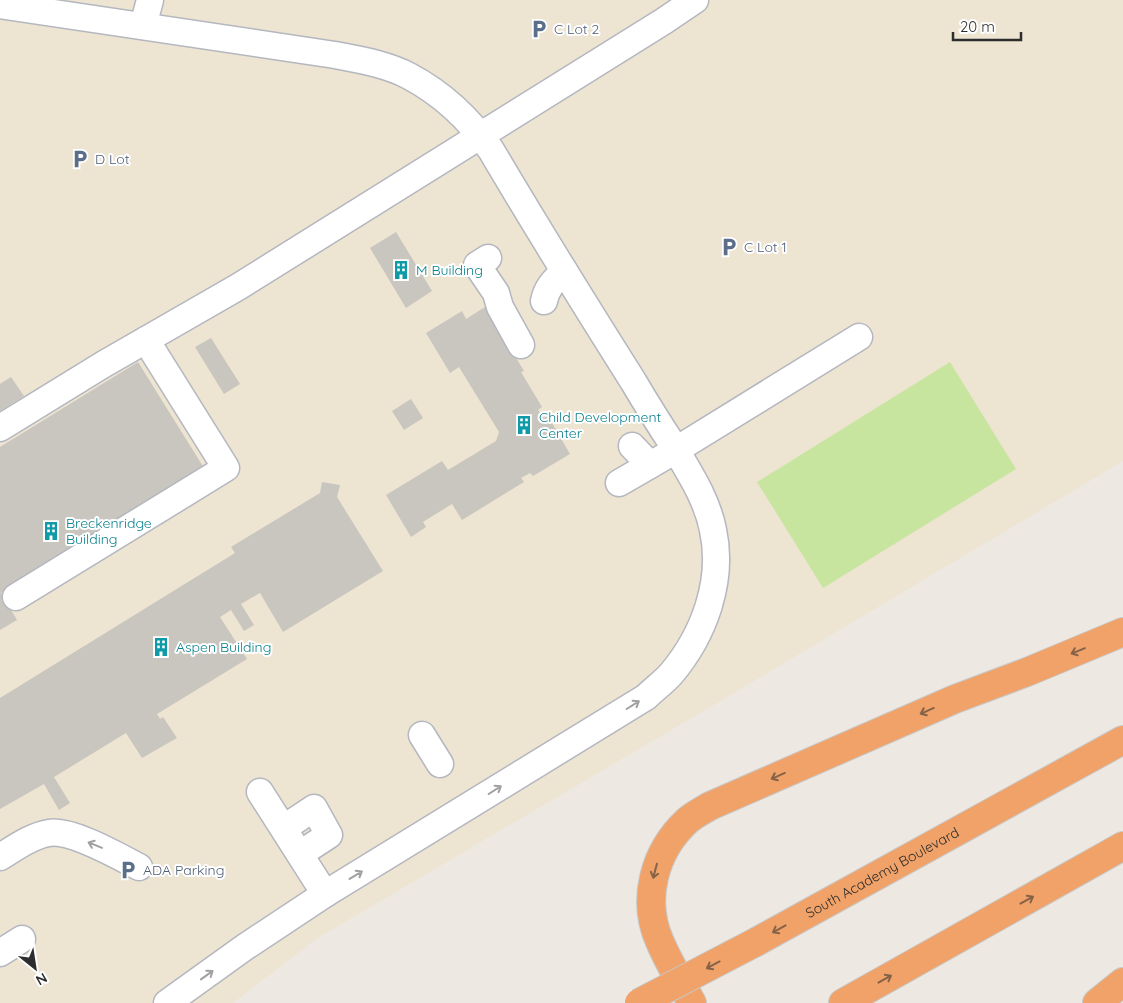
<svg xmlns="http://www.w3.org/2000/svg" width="1123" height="1003" font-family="Quicksand,sans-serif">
  <rect width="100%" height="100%" fill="#ede8e1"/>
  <polygon fill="#ede4d2" points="0,0 1123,0 1123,461 717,703 316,939 233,1003 0,1003"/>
  <polygon fill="#c8e5a0" points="950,362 1016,469 823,588 757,482"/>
  <g fill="#c9c6bf">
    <polygon points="396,232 432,291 406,308 370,248"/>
    <polygon points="485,307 524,371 521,372 542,407 538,410 544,418 548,416 570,454 533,476 530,473 521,478 524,482 462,520 452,504 423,522 426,527 411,537 386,495 442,461 448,470 496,441 499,432 459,367 450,373 426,333 462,311 466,319"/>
    <polygon points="211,338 240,384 224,394 195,347"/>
    <polygon points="138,362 204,468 1,593 17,620 0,630 0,447"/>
    <polygon points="11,377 24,396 0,411 0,384"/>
    <polygon points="411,399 423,418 404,430 392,411"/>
    <polygon points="322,482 340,485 337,497 383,571 283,632 260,593 241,604 254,625 244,631 231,610 220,617 247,659 157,714 160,719 163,717 177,738 142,758 126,733 54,777 70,803 59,810 44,784 0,809 0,698 235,553 231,547 320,493"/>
  </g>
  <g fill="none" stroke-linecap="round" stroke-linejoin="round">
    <g stroke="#b4b7bf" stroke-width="29">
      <g id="minor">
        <path d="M0 5 335 55C360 60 386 64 409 76 441 93 470 120 491 150 537 228 585 305 633 381 646 403 659 424 673 445 689 472 707 499 713 530 724 581 704 635 671 674 664 682 654 689 646 697L325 894 245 947 167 1003"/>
        <polyline points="143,26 150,0"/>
        <polyline points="488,258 477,265 496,293 500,307 521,345"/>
        <path d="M544 301C547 287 554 281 564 271"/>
        <polyline points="0,428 104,364 238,287 664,21 695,0"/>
        <polyline points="632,446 650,465"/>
        <polyline points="619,483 676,450 859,337"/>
        <polyline points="16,597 226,468 146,340"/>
        <polyline points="422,735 440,764"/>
        <polyline points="260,792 325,894"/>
        <polyline points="284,828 314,808 329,835 300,854"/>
        <path d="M0 857C15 848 31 836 49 833 71 829 118 856 139 867"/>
        <polyline points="0,953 22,939"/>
      </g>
    </g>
    <g stroke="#c8c8c8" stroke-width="30">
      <g id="highway">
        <path id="s1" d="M756 942 1123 740"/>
        <path d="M692 1003C681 983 669 963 660 942 641 900 654 851 688 820 694 815 703 810 710 806L955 699 1027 672 1123 632"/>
        <polyline points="843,1003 1123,846"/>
        <polyline points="1097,1003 1123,982"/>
      </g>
    </g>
    <use href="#minor" stroke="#fff" stroke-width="26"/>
    <use href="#highway" stroke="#f1a268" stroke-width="28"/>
    <g stroke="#c8c8c8" stroke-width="30" stroke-linecap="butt">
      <polyline id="highway-bridge" points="639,1003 756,942"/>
    </g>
    <use href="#highway-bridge" stroke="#f1a268" stroke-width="28"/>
  </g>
  <defs><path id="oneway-shaft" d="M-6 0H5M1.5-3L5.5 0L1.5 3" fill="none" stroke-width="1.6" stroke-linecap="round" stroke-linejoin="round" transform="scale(1.25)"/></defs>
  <g stroke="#856248">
    <use href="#oneway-shaft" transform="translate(1078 651) rotate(158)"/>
    <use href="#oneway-shaft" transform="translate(927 711) rotate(156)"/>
    <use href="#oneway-shaft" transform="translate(778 776) rotate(156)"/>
    <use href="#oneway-shaft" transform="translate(655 871) rotate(105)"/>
    <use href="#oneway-shaft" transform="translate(1027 900) rotate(-29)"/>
    <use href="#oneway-shaft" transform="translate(779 929) rotate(151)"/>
    <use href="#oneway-shaft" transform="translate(713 965) rotate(152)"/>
    <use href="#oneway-shaft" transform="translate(885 979) rotate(-29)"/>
  </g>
  <g stroke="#a0a0a0">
    <use href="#oneway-shaft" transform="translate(633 705) rotate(-32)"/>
    <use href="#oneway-shaft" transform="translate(495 790) rotate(-32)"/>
    <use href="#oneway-shaft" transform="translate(95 845) rotate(-158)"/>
    <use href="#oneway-shaft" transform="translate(356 875) rotate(-31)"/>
    <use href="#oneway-shaft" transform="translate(207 975) rotate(-36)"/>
  </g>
  <defs>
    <g id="parking-bare" transform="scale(1.5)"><path d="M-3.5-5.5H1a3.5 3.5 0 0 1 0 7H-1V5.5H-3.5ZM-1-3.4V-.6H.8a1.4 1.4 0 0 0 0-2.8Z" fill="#5c6f8a" stroke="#fff" stroke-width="2.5" paint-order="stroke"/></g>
    <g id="building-bare" transform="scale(1.5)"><path d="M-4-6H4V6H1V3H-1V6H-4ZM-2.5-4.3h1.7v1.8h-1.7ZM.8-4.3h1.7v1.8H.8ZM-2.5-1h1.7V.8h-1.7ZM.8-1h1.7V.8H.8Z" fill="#0f9aa8" stroke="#fff" stroke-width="2.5" paint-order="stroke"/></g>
  </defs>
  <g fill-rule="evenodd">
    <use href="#parking-bare" x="539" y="29"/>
    <use href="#parking-bare" x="80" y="159"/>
    <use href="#parking-bare" x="729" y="247"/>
    <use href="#building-bare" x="401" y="270"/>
    <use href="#building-bare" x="524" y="425"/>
    <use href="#building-bare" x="51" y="531"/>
    <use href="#building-bare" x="161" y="647"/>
    <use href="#parking-bare" x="128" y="870"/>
  </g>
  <g text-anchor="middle" stroke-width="4" stroke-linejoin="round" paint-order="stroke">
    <g font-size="14" fill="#4e5e75" stroke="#fff" text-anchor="start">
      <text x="554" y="34">C Lot 2</text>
      <text x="95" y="164">D Lot</text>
      <text x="744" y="252">C Lot 1</text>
      <text x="143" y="875">ADA Parking</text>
    </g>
    <g font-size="14" fill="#0d838f" stroke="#fff" text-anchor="start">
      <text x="416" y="275">M Building</text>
      <text x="539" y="422">Child Development<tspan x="539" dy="16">Center</tspan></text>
      <text x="66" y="528">Breckenridge<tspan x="66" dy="16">Building</tspan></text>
      <text x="176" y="652">Aspen Building</text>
    </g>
    <g font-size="14" fill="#2d2d2d" stroke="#fff">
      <text dy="5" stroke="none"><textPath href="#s1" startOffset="144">South Academy Boulevard</textPath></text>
    </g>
  </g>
  <g transform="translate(35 968) rotate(150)" stroke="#ffffff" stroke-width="4" paint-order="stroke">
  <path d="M0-4L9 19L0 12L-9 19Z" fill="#2d2d2d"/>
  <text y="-8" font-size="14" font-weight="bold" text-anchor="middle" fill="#2d2d2d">N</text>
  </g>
  <path d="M953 32v8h68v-8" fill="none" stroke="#2d2d2d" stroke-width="2.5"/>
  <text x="960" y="32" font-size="15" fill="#2d2d2d" stroke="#ffffff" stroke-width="4" paint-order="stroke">20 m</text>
</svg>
